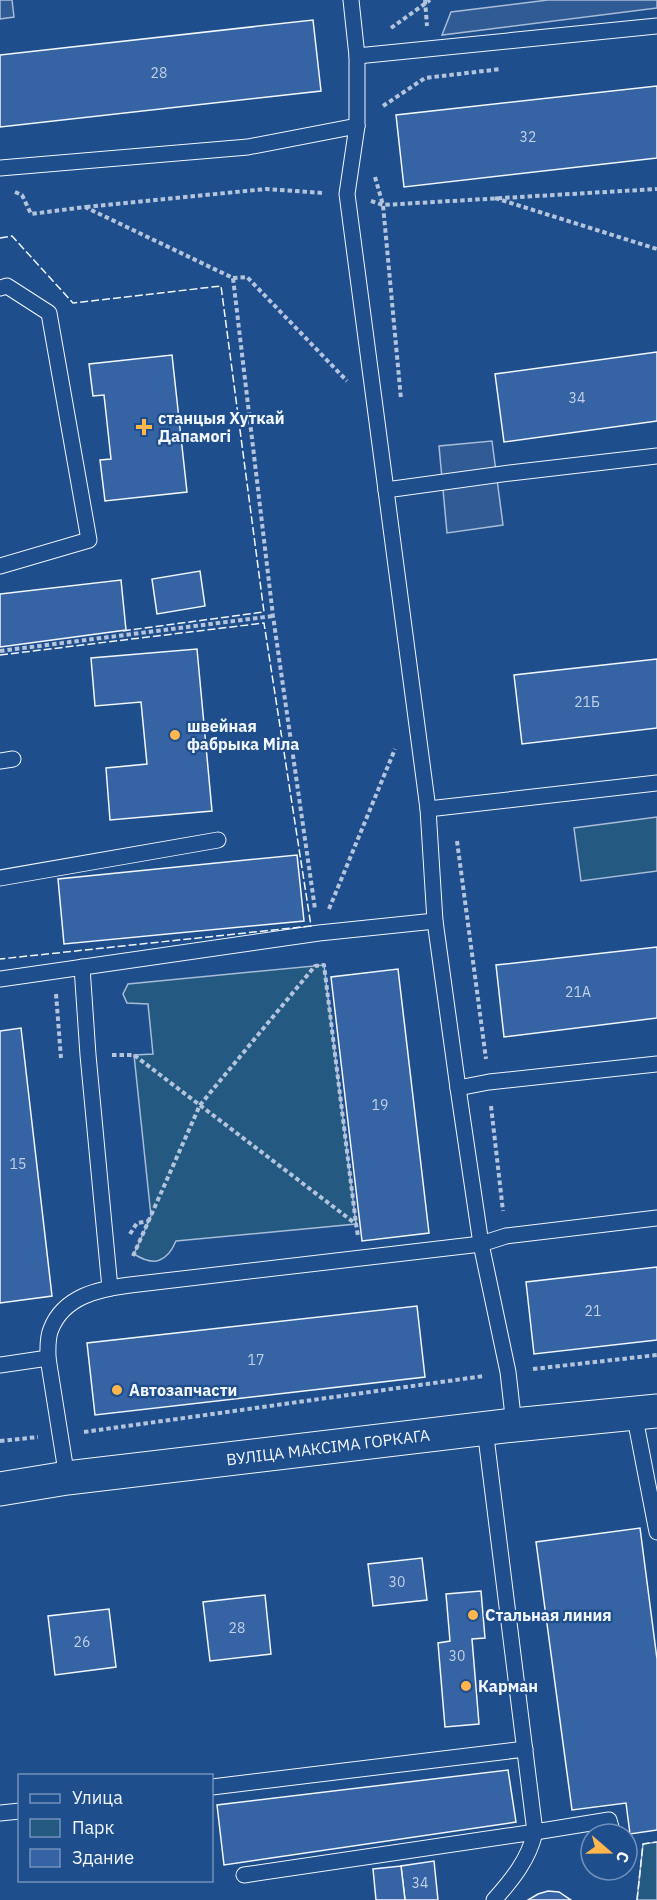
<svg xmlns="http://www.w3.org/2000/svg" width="657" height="1900" font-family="'IBM Plex Sans',sans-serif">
  <rect width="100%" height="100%" fill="#1f4e8c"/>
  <g fill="#245a82" stroke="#a8bbd7" stroke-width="1.5">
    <polygon points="657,817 657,871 581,881 574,828"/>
    <path d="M324 965 356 1224 176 1241C167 1262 154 1267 134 1254L151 1216 134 1055 153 1054 148 1004 127 1003 123 994 128 984Z"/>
    <polygon points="657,1842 657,1900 637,1900 643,1844"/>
  </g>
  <g fill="#305b95" stroke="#a8bbd7" stroke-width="1.5">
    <polygon points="0,0 12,0 14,17 0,19"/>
    <polygon points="548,0 657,0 657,8 442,35 451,12"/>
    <polygon points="492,441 503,525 447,533 439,446"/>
  </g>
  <g fill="#3563a3" stroke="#f2f6ff" stroke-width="1.5">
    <polygon points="313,20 321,91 0,127 0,55"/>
    <polygon points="657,86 657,158 404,187 396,115"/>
    <polygon points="657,352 657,421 504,442 495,374"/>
    <polygon points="172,355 187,492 105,501 100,460 111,459 104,395 93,396 89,364"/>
    <polygon points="200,571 205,606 157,614 152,579"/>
    <polygon points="121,580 126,630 0,647 0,594"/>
    <polygon points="197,649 212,811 110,820 106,768 147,764 141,702 95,706 91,658"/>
    <polygon points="657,659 657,728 522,744 514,675"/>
    <polygon points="297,855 304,921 64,944 58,879"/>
    <polygon points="657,947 657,1018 504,1037 496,965"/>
    <polygon points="398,969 429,1233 362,1241 331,977"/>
    <polygon points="21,1028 52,1296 0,1303 0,1031"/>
    <polygon points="657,1267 657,1340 534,1354 526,1282"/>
    <polygon points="417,1306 425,1377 95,1415 87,1343"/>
    <polygon points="640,1528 657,1659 657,1830 630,1834 626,1803 572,1810 536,1542"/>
    <polygon points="422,1558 427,1600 373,1606 368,1564"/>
    <polygon points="481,1591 485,1638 472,1639 479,1724 445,1727 438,1643 450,1641 446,1594"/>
    <polygon points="265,1595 271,1654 210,1661 203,1602"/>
    <polygon points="109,1609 116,1667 55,1675 48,1616"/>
    <polygon points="508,1770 516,1822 224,1865 217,1805"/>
    <polygon points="434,1861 438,1900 405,1900 401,1866"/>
    <polygon points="401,1866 405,1900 376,1900 373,1869"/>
    <polygon points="548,1891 559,1892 571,1900 528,1900 538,1894"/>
  </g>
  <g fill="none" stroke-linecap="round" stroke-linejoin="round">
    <g stroke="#f2f6ff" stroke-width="17">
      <g id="service">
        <polyline points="351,0 357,56 357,126 347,194 428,809 435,921 458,1088 481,1244 508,1372 514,1425"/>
        <polyline points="357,56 657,26"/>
        <polyline points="0,168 248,147 357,126"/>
        <polyline points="0,288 7,286 49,313 89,540 0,566"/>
        <polyline points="386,490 510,473 657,456"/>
        <polyline points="0,761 13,759"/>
        <polyline points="428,809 657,783"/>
        <polyline points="0,878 218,840"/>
        <polyline points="82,967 88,1055 110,1288"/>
        <polyline points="0,979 319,933 435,921"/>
        <polyline points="458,1088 489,1082 657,1064"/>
        <polyline points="0,1365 48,1358"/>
        <polyline points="634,1413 657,1532"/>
        <polyline points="485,1429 535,1832 609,1820 613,1834"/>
        <path d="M67 1478 48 1358C48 1349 47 1338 51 1329 64 1296 99 1289 130 1285L481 1244 506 1236 657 1218"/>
        <polyline points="212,1787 525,1749"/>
        <polyline points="0,1813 20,1811"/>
        <path d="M244 1875 535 1832C529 1859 512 1880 494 1900"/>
      </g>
    </g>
    <g stroke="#f2f6ff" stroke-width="35">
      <polyline id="secondary" points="0,1489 67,1478 514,1425 657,1411"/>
    </g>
    <g stroke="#b3c4dc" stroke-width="4" stroke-dasharray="4.5 3" stroke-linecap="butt">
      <polyline points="425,0 427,26"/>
      <polyline points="391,28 430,0"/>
      <polyline points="383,106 425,78 501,69"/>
      <polyline points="375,177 383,205 401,399"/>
      <polyline points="15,192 22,195 31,214 85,207 233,278 273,616 315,909"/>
      <polyline points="495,198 657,249"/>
      <polyline points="371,201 383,205 657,189"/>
      <polyline points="86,207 266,189 323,193"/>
      <polyline points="233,278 247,277 347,381"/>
      <polyline points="0,651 273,616"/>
      <polyline points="457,841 486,1059"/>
      <polyline points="329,909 395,749"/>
      <polyline points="56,994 61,1058"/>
      <polyline points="112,1055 134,1055 356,1224 358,1236"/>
      <polyline points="491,1106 503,1211"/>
      <polyline points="130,1234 137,1223 149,1221"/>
      <polyline points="133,1256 200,1105 315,966 324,965 356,1224"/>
      <polyline points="533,1369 657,1355"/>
      <polyline points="84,1432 484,1376"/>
      <polyline points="0,1441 38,1437"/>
    </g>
    <use href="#service" stroke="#1f4e8c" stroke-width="15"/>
    <use href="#secondary" stroke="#1f4e8c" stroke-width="33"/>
    <g stroke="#f2f6ff" stroke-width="1.5" stroke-dasharray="8 3" stroke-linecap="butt">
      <polyline points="0,238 12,236 73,303 221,286 264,612 122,631"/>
      <polyline points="0,655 264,623 311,926 0,959"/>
      <polyline points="637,1900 643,1844 657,1842"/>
    </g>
  </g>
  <g fill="#ffb74d" stroke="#1f4e8c" stroke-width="2">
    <path d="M141 418h6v6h6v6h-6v6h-6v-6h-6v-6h6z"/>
    <circle cx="175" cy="735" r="6"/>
    <circle cx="117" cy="1390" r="6"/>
    <circle cx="473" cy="1615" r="6"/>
    <circle cx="466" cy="1686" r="6"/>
  </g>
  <g text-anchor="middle" stroke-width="4.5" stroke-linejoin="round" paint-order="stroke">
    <g font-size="14" fill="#c3d1e8">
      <text x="159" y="78">28</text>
      <text x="528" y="142">32</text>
      <text x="577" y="403">34</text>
      <text x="587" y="707">21Б</text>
      <text x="578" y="997">21А</text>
      <text x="380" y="1110">19</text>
      <text x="18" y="1169">15</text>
      <text x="593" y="1316">21</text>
      <text x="256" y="1365">17</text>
      <text x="397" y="1587">30</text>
      <text x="237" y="1633">28</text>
      <text x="82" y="1647">26</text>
      <text x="457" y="1661">30</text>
      <text x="420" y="1888">34</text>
    </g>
    <g font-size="16" font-weight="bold" fill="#f2f6ff" stroke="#1f4e8c" text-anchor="start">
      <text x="158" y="424">станцыя Хуткай<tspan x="158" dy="18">Дапамогі</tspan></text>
      <text x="187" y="732">швейная<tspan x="187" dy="18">фабрыка Міла</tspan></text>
      <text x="129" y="1396">Автозапчасти</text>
      <text x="485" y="1621">Стальная линия</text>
      <text x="478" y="1692">Карман</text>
    </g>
    <g font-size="16" fill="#f2f6ff" stroke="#1f4e8c">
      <text transform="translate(328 1447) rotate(-7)" y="6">ВУЛІЦА МАКСІМА ГОРКАГА</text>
    </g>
  </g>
  <rect x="18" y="1774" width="195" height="108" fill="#1f4e8c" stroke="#7391ba" stroke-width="1.5"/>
  <rect x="30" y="1794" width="30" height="9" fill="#1f4e8c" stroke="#7391ba" stroke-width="1.5"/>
  <text x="72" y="1804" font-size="18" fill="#f2f6ff">Улица</text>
  <rect x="30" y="1819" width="30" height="18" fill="#245a82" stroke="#7391ba" stroke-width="1.5"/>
  <text x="72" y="1834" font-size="18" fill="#f2f6ff">Парк</text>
  <rect x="30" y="1849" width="30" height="18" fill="#3563a3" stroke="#7391ba" stroke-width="1.5"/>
  <text x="72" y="1864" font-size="18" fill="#f2f6ff">Здание</text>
  <g transform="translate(609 1852) rotate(110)"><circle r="28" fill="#1f4e8c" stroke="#7391ba" stroke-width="1.5"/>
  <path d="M0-4.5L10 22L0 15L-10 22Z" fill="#ffb74d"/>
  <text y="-9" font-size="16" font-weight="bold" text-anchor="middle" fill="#f2f6ff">С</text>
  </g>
</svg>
